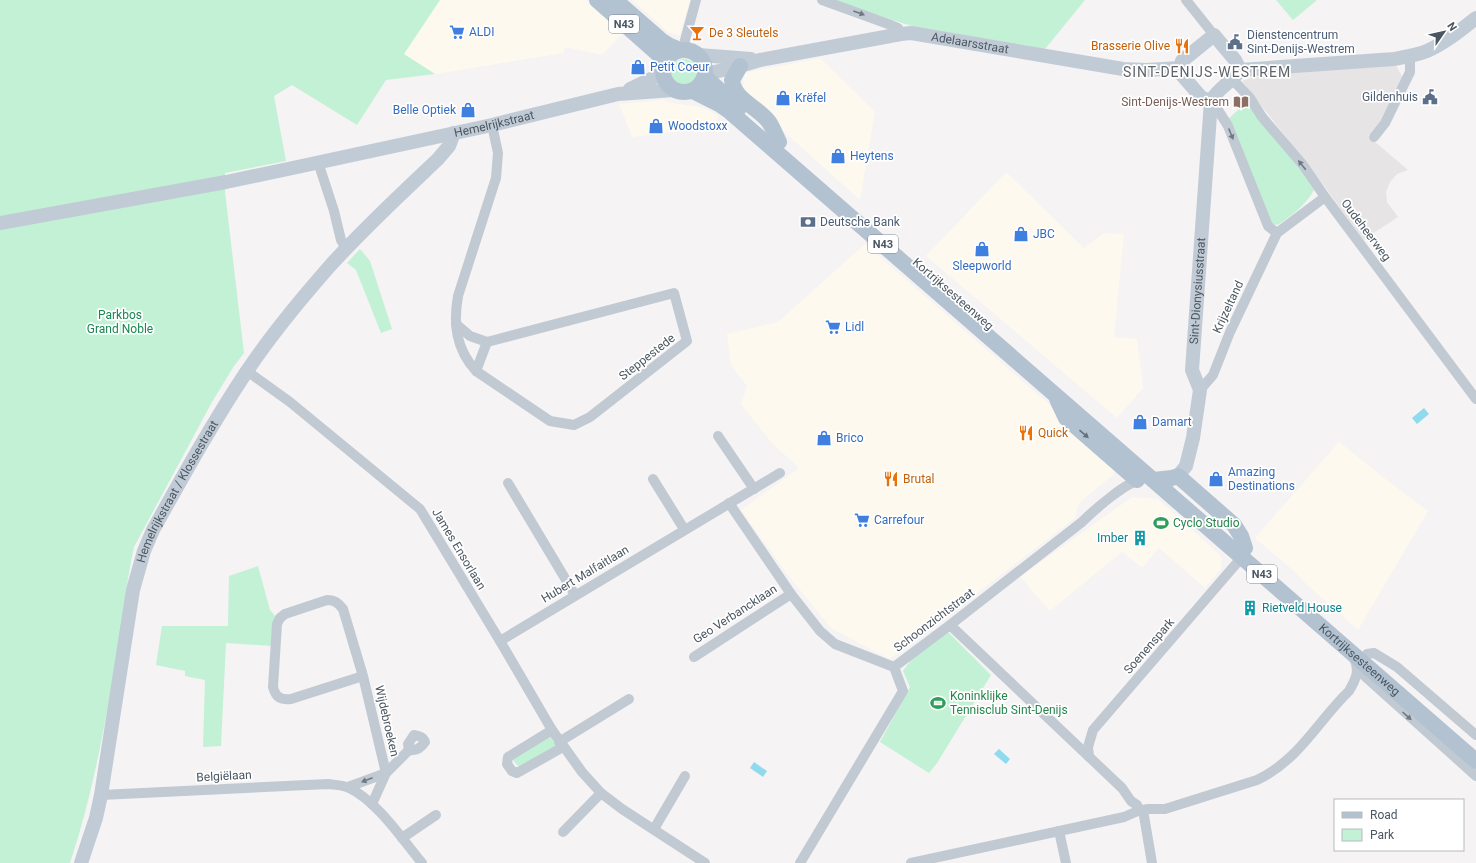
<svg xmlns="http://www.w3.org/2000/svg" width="1476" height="863" font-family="Roboto,sans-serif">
  <rect width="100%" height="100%" fill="#f5f3f3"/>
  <g fill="#fdf9ef">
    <polygon points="440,0 585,0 623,33 602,55 565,47 563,53 435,74 403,54"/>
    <polygon points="632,0 690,0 680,35 669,33"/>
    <polygon points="820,58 875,112 860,200 761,111 743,90 744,73"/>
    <polygon points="664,100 673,103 701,107 712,112 719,117 712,128 632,137 619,104"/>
    <polygon points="1006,172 1084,248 1104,233 1124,234 1114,337 1137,339 1143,388 1117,418 926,256"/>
    <polygon points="865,244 1050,405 1057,417 1115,469 1113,475 1079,503 1075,518 946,617 889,659 831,628 788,575 741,510 799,468 772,443 741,404 747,386 731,365 727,334 778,322"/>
    <polygon points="1339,442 1397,488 1428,511 1358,630 1305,583 1294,571 1255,538"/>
    <polygon points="1132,497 1158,499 1219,554 1222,559 1221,569 1205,588 1159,548 1142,568 1122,552 1050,611 1020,577"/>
  </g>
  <polygon fill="#e6e4e5" points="1395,64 1403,78 1380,121 1368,136 1408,170 1397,174 1390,182 1386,192 1387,202 1398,217 1363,240 1325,187 1242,81 1266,73"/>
  <g fill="#c3f1d5">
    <path d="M0 0H440L404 54 435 74 386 80 357 125 292 85 274 96 286 161 225 173V192L244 353 234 366 212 402 134 547C127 578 124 609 119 640 107 715 94 791 70 863H0Z"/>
    <polygon points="833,0 1085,0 1045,49 916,27 902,23"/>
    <polygon points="1276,0 1317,0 1293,20"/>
    <circle cx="684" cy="72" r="13"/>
    <path d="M1247 102 1302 170 1314 190C1305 206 1292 215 1278 225L1273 224 1268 219 1228 119Z"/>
    <polygon points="360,249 370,261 392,329 381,333 356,270 347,263"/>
    <polygon points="258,566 270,610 276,617 272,646 226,643 221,746 203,747 205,680 185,676 185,671 156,665 162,626 228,626 229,576"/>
    <polygon points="947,631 991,675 937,763 929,773 880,742 910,687 903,671 914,656"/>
    <polygon points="549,734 557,744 556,746 521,767 517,765 513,760 514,756"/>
  </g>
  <g fill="#90daee">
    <polygon points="1424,408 1429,414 1417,424 1412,418"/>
    <polygon points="999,749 1010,759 1006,764 994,754"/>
    <polygon points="754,762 767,771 763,777 750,768"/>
  </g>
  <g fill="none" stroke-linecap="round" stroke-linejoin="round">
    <g stroke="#c1cad2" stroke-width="10">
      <polyline points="822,0 891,25 898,28 901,34"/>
      <polyline points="1186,0 1214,35"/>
      <polyline points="684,50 685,40 696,0"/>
      <polyline points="1233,80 1250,98 1262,117 1303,165 1325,197 1476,399"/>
      <polyline points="1211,101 1218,110 1228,126 1268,226 1277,233"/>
      <polyline points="1374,137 1385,123 1410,72 1410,56"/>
      <polyline points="318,162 334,211 341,240 346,248"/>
      <polyline points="456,324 470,336 487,342 674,293 687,341 590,417 574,425 550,421 476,371"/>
      <path d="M487 342 476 371C456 349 453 324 458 296L496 178 498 153 492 125"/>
      <polyline points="247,371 290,402 420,509 500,641 552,730 582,772 601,793 622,809 705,863"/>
      <polyline points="1200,390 1213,375 1230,332 1277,233 1325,197"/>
      <polyline points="718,436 754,489"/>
      <polyline points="653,479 684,529"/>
      <polyline points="508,483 575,595"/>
      <polyline points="729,503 791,594 820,631 835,644 894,667"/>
      <polyline points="950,625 1122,788 1131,801 1137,805 1140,811"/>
      <polyline points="500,641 780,473"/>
      <polyline points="1367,654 1374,653 1397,667 1476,735"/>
      <polyline points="694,657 791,594"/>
      <polyline points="1358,670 1476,776"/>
      <path d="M363 676 291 699C281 700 276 698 273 687L277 624 280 618 285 614 327 600C335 600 338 603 343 609L363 676 386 773"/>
      <polyline points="552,730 508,757 507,764 512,771 517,773 563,747"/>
      <path d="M414 735C420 736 423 737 425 742 421 748 416 751 409 750L408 744Z"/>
      <polyline points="559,742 629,699"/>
      <polyline points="1089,757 1088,747 1093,730 1242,557"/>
      <polyline points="348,787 386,773"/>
      <path d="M101 795 328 784C335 785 343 785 349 788 376 800 403 840 422 863"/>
      <polyline points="372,804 386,773 409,750"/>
      <polyline points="1143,810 1152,863"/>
      <polyline points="654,829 685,776"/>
      <polyline points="1059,831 1066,863"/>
      <polyline points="563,832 601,793"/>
      <polyline points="402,838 436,815"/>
      <path d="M800 863 903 691 894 667 950 625 1082 522C1094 510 1126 482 1142 479"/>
      <path d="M911 863 1124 817 1138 811 1148 809H1165L1257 780C1299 760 1317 722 1349 691 1356 679 1360 671 1354 658"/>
    </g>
    <g stroke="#c1cbd6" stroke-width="14">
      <polyline points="699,55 751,59"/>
      <path d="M1240 70 1394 59C1405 57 1417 55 1427 51 1445 43 1461 30 1476 18"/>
      <path id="s1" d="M706 74 740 66 760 60 901 34 911 33 1123 69 1146 70 1180 68"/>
      <polyline points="630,89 657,76 663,69"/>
      <polyline points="1211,101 1207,100 1201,97 1181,74 1180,68 1182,61 1214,35 1235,60 1240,70"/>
      <path id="s2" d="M0 223 226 182 288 169 492 125 618 94 674 90"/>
      <path id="s3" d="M1178 476 1186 466 1193 438 1200 390 1192 370 1211 101C1218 88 1232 82 1240 70"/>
      <path id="s4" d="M81 863 96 818 101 795 133 590 144 551 153 530C183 476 213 422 247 371 271 335 300 300 329 267 363 229 401 194 438 159L449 146 454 133"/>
    </g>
    <g stroke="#b3c2d1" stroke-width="16">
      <polyline points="597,0 666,61"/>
      <polyline points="615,0 662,41 670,46 680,50"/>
      <circle cx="684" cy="71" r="21"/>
      <path d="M740 66 732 80C734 100 758 107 769 122 773 128 776 136 779 142"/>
      <polyline points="705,77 739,108"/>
      <path id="s5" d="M693 91 719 104 729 111 1476 761"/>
      <polyline points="1057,399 1066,418 1137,480"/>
      <polyline points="1154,480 1172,478 1178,476 1234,525 1241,536 1245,548"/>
    </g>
  </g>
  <defs><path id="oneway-solid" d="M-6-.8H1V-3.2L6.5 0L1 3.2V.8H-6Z"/></defs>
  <g fill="#6e7983">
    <use href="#oneway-solid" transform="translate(859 13) rotate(20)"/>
    <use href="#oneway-solid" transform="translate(1231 134) rotate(68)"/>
    <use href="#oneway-solid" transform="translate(1302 165) rotate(-128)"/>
    <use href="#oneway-solid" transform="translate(1407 716) rotate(42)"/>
    <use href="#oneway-solid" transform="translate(367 780) rotate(159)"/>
  </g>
  <use fill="#64717d" href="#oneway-solid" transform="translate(1084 434) rotate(41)"/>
  <defs>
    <g id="supermarket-bare" transform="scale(1.2)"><path d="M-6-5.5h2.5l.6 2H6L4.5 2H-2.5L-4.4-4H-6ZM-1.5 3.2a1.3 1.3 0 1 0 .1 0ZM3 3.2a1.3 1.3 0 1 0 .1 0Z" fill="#3f7fe0" stroke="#fff" stroke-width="2.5" paint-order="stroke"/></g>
    <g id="bar-bare" transform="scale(1.2)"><path d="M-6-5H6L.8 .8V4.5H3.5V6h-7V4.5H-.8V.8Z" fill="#e8710a" stroke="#fff" stroke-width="2.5" paint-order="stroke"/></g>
    <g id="civic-bare" transform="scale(1.2)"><path d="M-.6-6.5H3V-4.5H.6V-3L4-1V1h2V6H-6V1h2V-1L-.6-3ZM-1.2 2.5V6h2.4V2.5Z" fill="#5c6f8a" stroke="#fff" stroke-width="2.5" paint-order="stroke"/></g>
    <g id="restaurant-bare" transform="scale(1.2)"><path d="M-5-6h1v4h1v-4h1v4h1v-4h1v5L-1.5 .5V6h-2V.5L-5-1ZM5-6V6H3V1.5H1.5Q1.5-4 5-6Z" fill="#e8710a" stroke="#fff" stroke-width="2.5" paint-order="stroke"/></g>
    <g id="shop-bare" transform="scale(1.2)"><path d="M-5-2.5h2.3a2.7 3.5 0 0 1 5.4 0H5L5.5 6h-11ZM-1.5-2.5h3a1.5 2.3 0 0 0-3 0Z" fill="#3f7fe0" stroke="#fff" stroke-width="2.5" paint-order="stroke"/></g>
    <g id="library-bare" transform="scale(1.2)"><path d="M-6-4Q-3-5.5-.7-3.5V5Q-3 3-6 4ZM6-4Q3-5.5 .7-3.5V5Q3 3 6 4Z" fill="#8d6e63" stroke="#fff" stroke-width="2.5" paint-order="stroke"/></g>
    <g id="bank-bare" transform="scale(1.2)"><path d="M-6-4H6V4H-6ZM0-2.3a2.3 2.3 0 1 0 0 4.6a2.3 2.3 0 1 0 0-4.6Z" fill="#5c6f8a" stroke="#fff" stroke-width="2.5" paint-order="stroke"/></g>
    <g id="stadium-bare" transform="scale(1.2)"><path d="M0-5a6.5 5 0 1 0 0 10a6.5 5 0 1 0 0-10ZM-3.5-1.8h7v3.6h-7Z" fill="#2e9e5b" stroke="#fff" stroke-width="2.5" paint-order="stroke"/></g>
    <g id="building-bare" transform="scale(1.2)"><path d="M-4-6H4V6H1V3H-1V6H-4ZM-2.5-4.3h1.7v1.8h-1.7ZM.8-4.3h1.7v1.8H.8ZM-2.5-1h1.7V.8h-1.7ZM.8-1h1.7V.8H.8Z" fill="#0f9aa8" stroke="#fff" stroke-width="2.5" paint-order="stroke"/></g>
  </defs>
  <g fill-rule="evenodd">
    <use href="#supermarket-bare" x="457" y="32"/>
    <use href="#bar-bare" x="697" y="33"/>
    <use href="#civic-bare" x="1235" y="42"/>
    <use href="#restaurant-bare" x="1182" y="46"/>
    <use href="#shop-bare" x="638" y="67"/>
    <use href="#civic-bare" x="1430" y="97"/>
    <use href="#shop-bare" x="783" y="98"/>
    <use href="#library-bare" x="1241" y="102"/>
    <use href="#shop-bare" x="468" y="110"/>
    <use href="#shop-bare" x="656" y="126"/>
    <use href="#shop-bare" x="838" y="156"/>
    <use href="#bank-bare" x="808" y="222"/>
    <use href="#shop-bare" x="1021" y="234"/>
    <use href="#shop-bare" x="982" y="249"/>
    <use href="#supermarket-bare" x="833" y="327"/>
    <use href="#shop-bare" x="1140" y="422"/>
    <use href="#restaurant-bare" x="1026" y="433"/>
    <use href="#shop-bare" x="824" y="438"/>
    <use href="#restaurant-bare" x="891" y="479"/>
    <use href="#shop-bare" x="1216" y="479"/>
    <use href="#supermarket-bare" x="862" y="520"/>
    <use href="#stadium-bare" x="1161" y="523"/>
    <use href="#building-bare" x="1140" y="538"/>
    <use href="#building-bare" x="1250" y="608"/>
    <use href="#stadium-bare" x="938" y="703"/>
  </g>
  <g text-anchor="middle" stroke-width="3.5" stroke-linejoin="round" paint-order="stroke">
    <g fill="#fff" stroke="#808990" stroke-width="1">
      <rect x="609" y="15" width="30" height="18" rx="3"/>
      <rect x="868" y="235" width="30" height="18" rx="3"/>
      <rect x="1247" y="565" width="30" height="18" rx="3"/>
    </g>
    <g font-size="11" font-weight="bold" fill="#4a5661">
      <text x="624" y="28">N43</text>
      <text x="883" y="248">N43</text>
      <text x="1262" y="578">N43</text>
    </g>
    <g font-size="12" fill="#366cbe" stroke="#fff" text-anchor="start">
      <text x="469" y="36">ALDI</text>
      <text x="650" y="71">Petit Coeur</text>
      <text x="795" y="102">Krëfel</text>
      <text x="456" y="114" text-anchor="end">Belle Optiek</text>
      <text x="668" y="130">Woodstoxx</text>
      <text x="850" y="160">Heytens</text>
      <text x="1033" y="238">JBC</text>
      <text x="982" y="270" text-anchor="middle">Sleepworld</text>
      <text x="845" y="331">Lidl</text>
      <text x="1152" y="426">Damart</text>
      <text x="836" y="442">Brico</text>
      <text x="1228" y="476">Amazing<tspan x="1228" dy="14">Destinations</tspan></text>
      <text x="874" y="524">Carrefour</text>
    </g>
    <g font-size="12" fill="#c56008" stroke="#fff" text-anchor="start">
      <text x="709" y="37">De 3 Sleutels</text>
      <text x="1170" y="50" text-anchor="end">Brasserie Olive</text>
      <text x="1038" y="437">Quick</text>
      <text x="903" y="483">Brutal</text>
    </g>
    <g font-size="12" fill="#4e5e75" stroke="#fff" text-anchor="start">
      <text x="1247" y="39">Dienstencentrum<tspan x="1247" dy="14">Sint-Denijs-Westrem</tspan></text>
      <text x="1418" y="101" text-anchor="end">Gildenhuis</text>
      <text x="820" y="226">Deutsche Bank</text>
    </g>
    <g font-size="12" fill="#4a5661" stroke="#fff">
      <text dy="4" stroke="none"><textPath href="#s1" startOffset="269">Adelaarsstraat</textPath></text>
      <text dy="4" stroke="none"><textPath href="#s2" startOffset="504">Hemelrijkstraat</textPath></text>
      <text transform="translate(1366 230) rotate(53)" y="4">Oudeheerweg</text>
      <text dy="4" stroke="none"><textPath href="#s3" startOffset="191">Sint-Dionysiusstraat</textPath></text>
      <text transform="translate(953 294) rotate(41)" y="4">Kortrijksesteenweg</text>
      <text transform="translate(1228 307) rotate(-65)" y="4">Krijzeltand</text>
      <text transform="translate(647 357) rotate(-38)" y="4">Steppestede</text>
      <text dy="4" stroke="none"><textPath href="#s4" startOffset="387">Hemelrijkstraat / Klossestraat</textPath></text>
      <text transform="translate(459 549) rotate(59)" y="4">James Ensorlaan</text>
      <text transform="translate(585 574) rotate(-31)" y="4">Hubert Malfaitlaan</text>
      <text transform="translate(735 614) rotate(-33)" y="4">Geo Verbancklaan</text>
      <text transform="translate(934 620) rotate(-37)" y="4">Schoonzichtstraat</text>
      <text transform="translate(1149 646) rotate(-49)" y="4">Soenenspark</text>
      <text dy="4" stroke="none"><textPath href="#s5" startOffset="877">Kortrijksesteenweg</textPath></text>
      <text transform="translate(387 721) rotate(77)" y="4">Wijdebroeken</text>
      <text transform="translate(224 776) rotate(-3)" y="4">Belgiëlaan</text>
    </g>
    <g font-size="12" fill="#785e54" stroke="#fff" text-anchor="end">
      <text x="1229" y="106">Sint-Denijs-Westrem</text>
    </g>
    <g font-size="12" fill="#17864f" stroke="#fff">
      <text x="120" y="319">Parkbos<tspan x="120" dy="14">Grand Noble</tspan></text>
    </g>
    <g font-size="12" fill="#27864d" stroke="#fff" text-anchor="start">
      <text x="1173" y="527">Cyclo Studio</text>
      <text x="950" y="700">Koninklijke<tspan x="950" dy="14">Tennisclub Sint-Denijs</tspan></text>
    </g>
    <g font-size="12" fill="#0d838f" stroke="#fff" text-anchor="end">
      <text x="1128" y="542">Imber</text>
      <text x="1262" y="612" text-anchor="start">Rietveld House</text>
    </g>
    <g font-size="14" letter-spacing="1" fill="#5f6368" stroke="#fff">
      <text x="1207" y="77">SINT-DENIJS-WESTREM</text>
    </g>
  </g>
  <rect x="1334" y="799" width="130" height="52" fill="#ffffff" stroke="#b7bbc0"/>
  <rect x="1342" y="812" width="20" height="6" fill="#b3c2d1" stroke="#b7bbc0"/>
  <text x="1370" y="819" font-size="12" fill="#4a5661">Road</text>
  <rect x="1342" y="829" width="20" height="12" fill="#c3f1d5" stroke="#b7bbc0"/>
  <text x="1370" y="839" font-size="12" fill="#4a5661">Park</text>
  <g transform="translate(1444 32) rotate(56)" stroke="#ffffff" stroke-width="3" paint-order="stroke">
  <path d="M0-3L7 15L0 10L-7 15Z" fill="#4a5661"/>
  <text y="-6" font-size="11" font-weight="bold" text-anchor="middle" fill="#4a5661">N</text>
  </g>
</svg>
